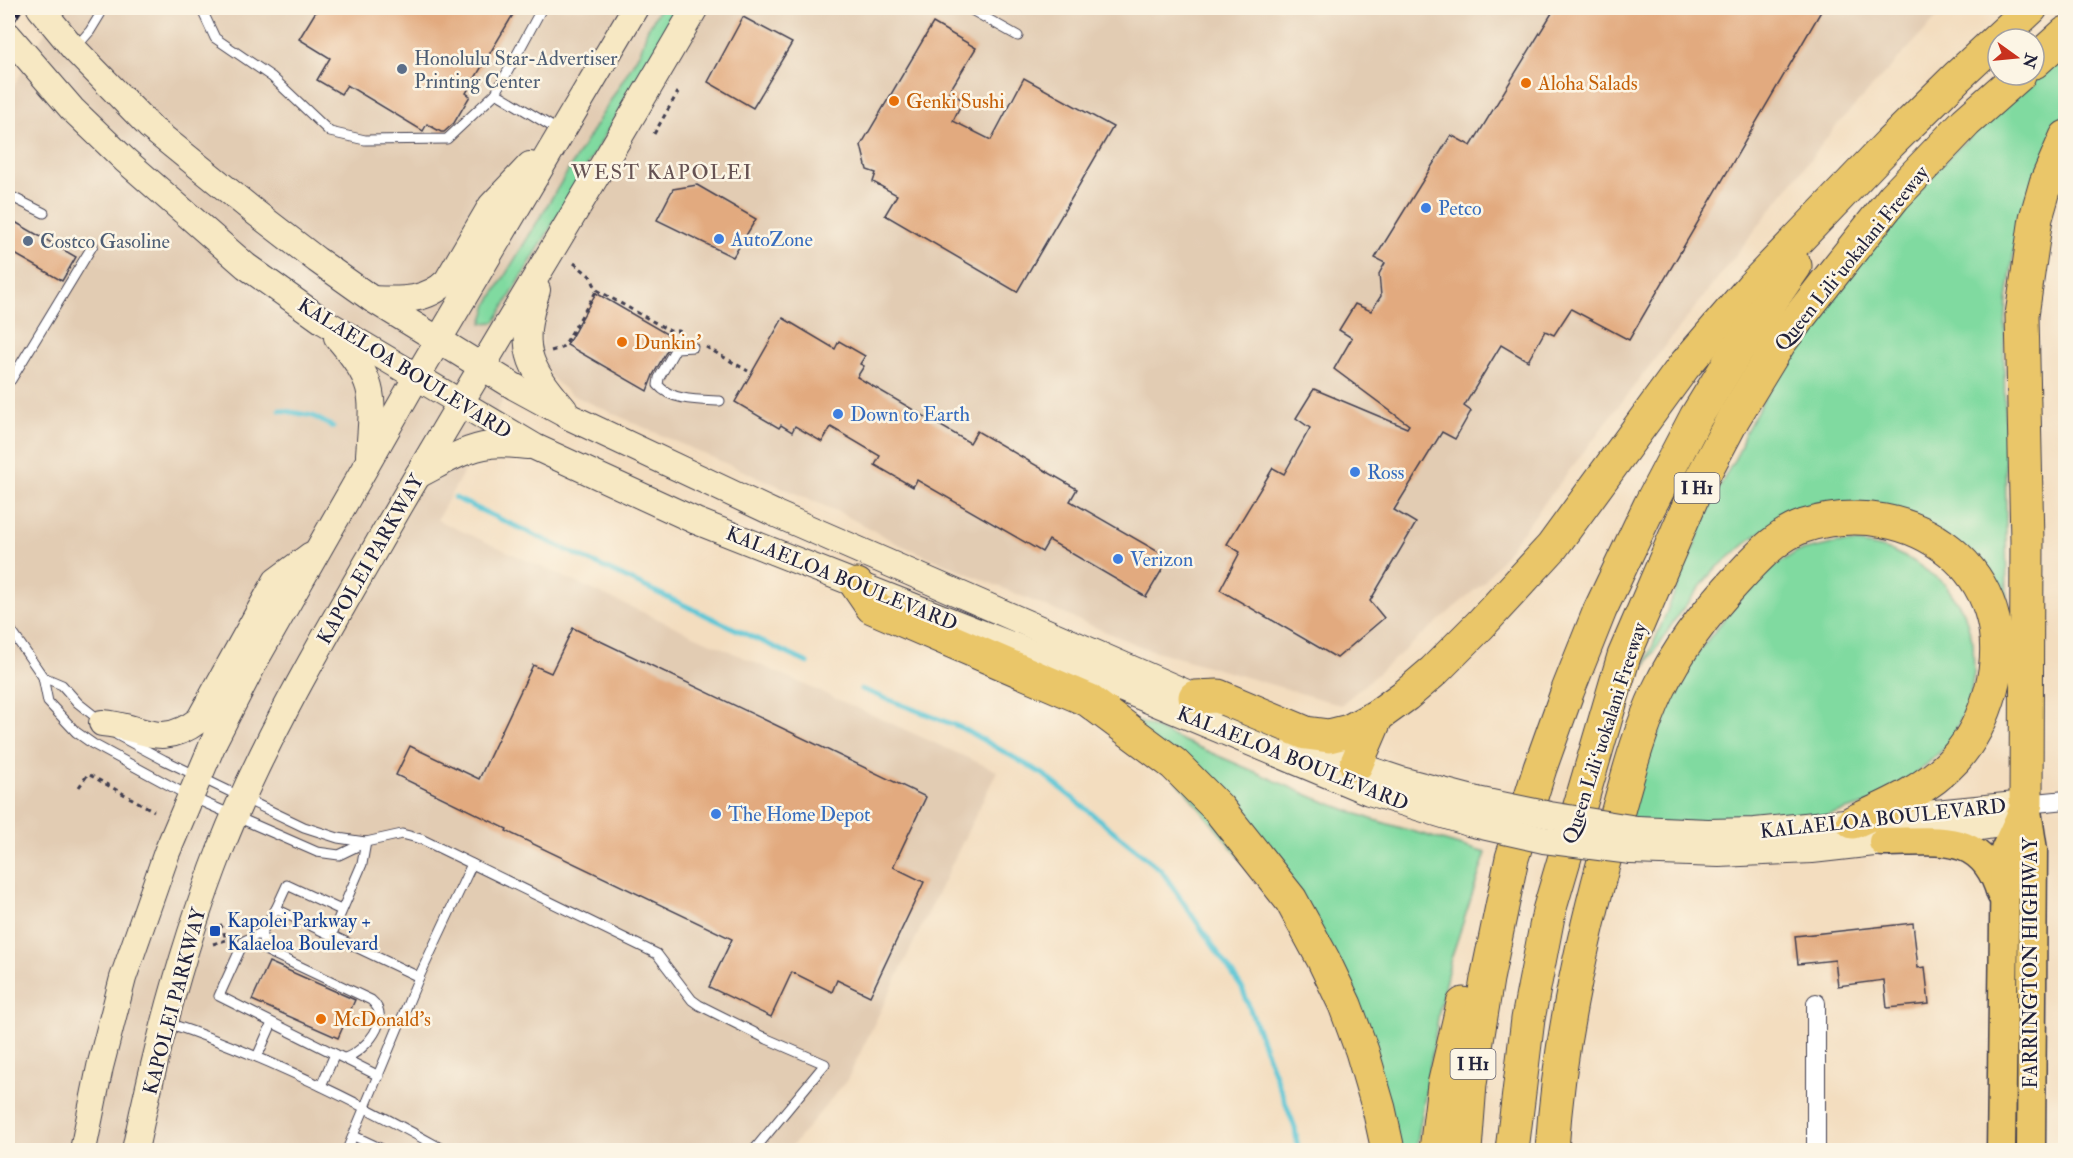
<svg xmlns="http://www.w3.org/2000/svg" width="2073" height="1158" font-family="'IM FELL Double Pica',serif">
  <rect width="100%" height="100%" fill="#fcf5e5"/>
  <filter id="ink" filterUnits="userSpaceOnUse"><feTurbulence type="fractalNoise" baseFrequency=".0167" numOctaves="2"/><feDisplacementMap in="SourceGraphic" scale="12" xChannelSelector="R" yChannelSelector="G"/><feConvolveMatrix kernelMatrix="1 2 1 2 8 2 1 2 1" color-interpolation-filters="sRGB"/></filter>
  <filter id="wash" filterUnits="userSpaceOnUse"><feTurbulence type="fractalNoise" baseFrequency=".008" numOctaves="4" result="noise"/><feDisplacementMap in="SourceGraphic" scale="24" xChannelSelector="R" yChannelSelector="G"/><feGaussianBlur stdDeviation="1.35" result="paint"/><feColorMatrix in="noise" values="0 0 0 0 0 0 0 0 0 0 0 0 0 0 0 0 0 1.4 0 .05"/><feComposite in="paint" operator="in"/></filter>
  <g filter="url(#wash)">
    <rect width="100%" height="100%" fill="#f3ddbf"/>
    <polygon fill="#e2ccb3" points="59,8 1946,8 1836,126 1644,373 1484,582 1341,705 1142,647 898,544 841,513 667,438 570,394 550,376 541,355 543,327 437,520 997,771 847,1080 789,1150 8,1150 8,96"/>
    <g fill="#80daa0" stroke="#517e6e" stroke-width="1.5">
      <polygon points="660,8 680,8 495,322 482,323 489,302 641,50 647,30"/>
      <polygon points="2065,50 2065,112 2021,223 2015,244 2007,300 2004,347 2007,608 1960,549 1789,517 1757,534 1712,572 1678,615 1643,669 1715,495 1740,449 1744,435 1783,364 1845,278 1952,153"/>
      <polygon points="1838,543 1856,543 1874,546 1892,551 1913,561 1945,584 1964,612 1973,642 1974,673 1969,702 1949,744 1889,798 1814,819 1626,824 1635,790 1682,673 1754,580 1796,552"/>
      <polygon points="1122,714 1315,798 1371,819 1486,853 1450,962 1440,1006 1416,1150 1391,1150 1339,979"/>
    </g>
    <g fill="none" stroke-linecap="round" stroke-linejoin="round">
      <g stroke="#5cc6d6" stroke-width="5">
        <polyline points="280,410 313,416 333,427"/>
        <polyline points="455,498 808,663"/>
        <polyline points="861,689 962,728 1043,774 1161,870 1242,988 1295,1128 1298,1150"/>
      </g>
    </g>
    <g id="blocks">
      <g fill="#e2aa7f">
        <polygon points="318,8 517,8 466,93 470,96 454,123 444,132 441,132 427,124 423,131 347,85 341,94 317,80 330,58 299,39"/>
        <polygon points="1555,8 1823,8 1629,340 1571,309 1554,335 1545,331 1528,361 1501,345 1464,406 1471,411 1455,439 1442,432 1394,510 1416,523 1370,601 1384,618 1337,658 1220,590 1240,552 1227,544 1273,468 1284,474 1310,428 1296,418 1314,389 1407,428 1409,425 1334,369 1352,338 1339,330 1355,304 1371,311 1381,296 1379,274 1385,263 1375,258 1451,135 1471,146"/>
        <polygon points="743,17 792,43 753,108 708,82"/>
        <polygon points="933,23 976,48 949,92 963,100 953,121 991,140 1024,78 1113,127 1017,292 885,215 897,195 873,182 876,173 867,170 861,145"/>
        <polygon points="697,185 756,219 733,257 657,220 673,189"/>
        <polygon points="8,218 76,257 62,281 8,250"/>
        <polygon points="596,293 677,340 670,345 653,375 647,391 567,345"/>
        <polygon points="783,318 835,349 839,341 865,356 860,364 864,366 857,377 970,443 977,431 1077,489 1070,501 1169,558 1146,597 1049,540 1042,552 917,480 913,487 875,465 880,456 831,427 822,442 795,426 792,432 781,425 779,428 735,402"/>
        <polygon points="573,628 926,797 893,867 924,882 870,996 837,980 832,992 792,972 771,1017 709,987 732,939 506,831 507,829 396,775 410,746 479,779 533,665 551,673"/>
        <polygon points="1913,923 1918,968 1925,967 1929,1004 1887,1008 1884,980 1838,986 1835,960 1798,964 1795,936"/>
        <polygon points="269,962 355,1000 338,1038 252,1000"/>
      </g>
    </g>
  </g>
  <g filter="url(#ink)">
    <use href="#blocks" fill-opacity="0" stroke="#413e4f" stroke-width="1.5"/>
    <g fill="none" stroke-linecap="round" stroke-linejoin="round">
      <g stroke="#413e4f" stroke-width="11">
        <g id="lane">
          <polyline points="201,8 215,38 272,77 330,132 365,140 447,139 496,93 542,8"/>
          <polyline points="968,8 1018,36"/>
          <polyline points="76,47 90,31 104,8"/>
          <polyline points="496,93 561,132"/>
          <polyline points="8,195 44,213"/>
          <path d="M693 347 676 348 659 378 658 385C671 401 700 400 720 401"/>
          <polyline points="11,380 93,245"/>
          <polyline points="8,626 43,677 48,702 76,732 93,744 189,796 317,852 339,855 366,842 402,834 421,839 657,954 692,1000 699,1005 767,1039 825,1064 754,1150"/>
          <polyline points="43,677 62,685 78,703 102,722"/>
          <polyline points="117,735 164,760 304,827 338,838 365,842"/>
          <polyline points="276,909 287,885 341,910"/>
          <path d="M261 933 267 951 371 1000C394 1019 365 1051 345 1058"/>
          <polyline points="331,936 362,864 366,842"/>
          <path d="M168 1023C264 1055 356 1101 444 1150"/>
          <polyline points="257,1057 272,1023"/>
          <polyline points="379,1076 219,996 244,941 261,933 276,909 419,977"/>
          <polyline points="321,1086 335,1054"/>
          <polyline points="354,1136 384,1150"/>
          <polyline points="347,1150 419,977 472,864"/>
        </g>
      </g>
      <g stroke="#413e4f" stroke-width="20">
        <g id="street">
          <polyline points="2026,804 2066,800"/>
          <polyline points="1816,1003 1816,1150"/>
        </g>
      </g>
      <g stroke="#413e4f" stroke-width="28">
        <g id="secondary">
          <polyline points="40,8 74,49 150,127 256,213 317,260 372,299 515,387 572,418 776,514 1212,704"/>
          <polyline points="8,35 72,109 125,160 246,266 323,321 535,447 696,521 1108,683 1369,792 1469,823"/>
          <path d="M537 290C519 348 526 364 564 409"/>
          <path d="M372 299C400 300 426 302 447 281L491 206 530 165"/>
          <path d="M337 337C378 384 373 396 369 455"/>
          <path d="M418 475C440 464 465 448 490 445 503 443 515 445 528 446"/>
          <path d="M102 723C144 726 159 750 199 720L276 581 311 555"/>
          <polyline points="1296,739 1356,765 1401,780 1477,800"/>
          <polyline points="1637,829 1708,832 1755,831 2026,804"/>
          <polyline points="1631,851 1719,854 1812,850 1883,842 2001,824 2026,804"/>
          <polyline points="83,1150 100,1067 123,978 167,852 215,739 256,659 416,378 635,8"/>
          <path d="M135 1150C156 1048 183 945 221 848 265 736 328 632 387 528 488 353 595 182 695 8"/>
        </g>
      </g>
      <g stroke="#413e4f" stroke-width="31">
        <g id="primary">
          <polyline points="2026,804 2033,850 2031,1150"/>
          <path d="M1883 842C1937 842 1983 830 2001 894"/>
          <polyline points="2001,1150 2005,850 2026,804"/>
        </g>
      </g>
      <g stroke="#413e4f" stroke-width="35">
        <g id="highway">
          <polyline points="2034,62 2066,33"/>
          <polyline points="857,585 872,607 1088,700 1174,764 1218,808 1291,900 1323,959 1345,1005 1362,1051 1379,1109 1388,1150"/>
          <polyline points="1195,697 1218,696 1306,733 1329,736 1349,731 1377,716 1406,695 1434,671 1480,625 1552,547 1684,366 1752,287 1890,143 1958,76 2031,8"/>
          <polyline points="1356,765 1377,716"/>
          <polyline points="2026,804 2027,541 2022,315 2036,218 2046,183 2066,137"/>
          <polyline points="1436,1150 1444,1085 1463,1004"/>
          <polyline points="1465,1150 1470,1084 1487,979 1512,858 1540,768 1568,690 1600,610 1650,505 1696,417 1739,347 1795,266"/>
          <polyline points="1512,1150 1528,1019 1549,911 1624,656 1695,491 1733,419 1780,342 1828,280 1894,197 1966,122 2019,75"/>
          <path d="M1552 1150C1559 1038 1585 926 1616 818 1628 775 1639 732 1658 691 1677 650 1711 607 1742 574 1760 555 1778 535 1804 526 1912 492 2023 572 1991 690 1984 715 1973 739 1955 759 1928 789 1889 806 1853 822"/>
        </g>
      </g>
      <g stroke="#413e4f" stroke-width="3" stroke-dasharray="4.5 4.5" stroke-linecap="butt">
        <polyline points="654,134 678,92"/>
        <polyline points="574,263 590,276 597,290 670,331 679,331 682,333"/>
        <polyline points="706,347 748,371"/>
        <polyline points="551,351 561,348 565,344 597,290"/>
        <polyline points="79,787 88,774 154,811"/>
        <polyline points="220,924 223,929 226,940"/>
        <polyline points="213,944 226,940 229,942"/>
      </g>
      <use href="#lane" stroke="#fff" stroke-width="9"/>
      <use href="#street" stroke="#fff" stroke-width="18"/>
      <use href="#secondary" stroke="#f7e8c3" stroke-width="26"/>
      <use href="#primary" stroke="#eac669" stroke-width="28"/>
      <use href="#highway" stroke="#eac669" stroke-width="33"/>
      <g stroke="#22223b" stroke-width="7">
        <polyline id="rail" points="8,27 20,8"/>
      </g>
      <use href="#rail" stroke="#fcf5e5" stroke-width="4.5" stroke-dasharray="14" stroke-linecap="butt"/>
      <g stroke="#413e4f" stroke-width="28" stroke-linecap="butt">
        <g id="secondary-bridge">
          <polyline points="1477,800 1550,815 1637,829"/>
          <polyline points="1469,823 1544,840 1631,851"/>
        </g>
      </g>
      <use href="#secondary-bridge" stroke="#f7e8c3" stroke-width="26"/>
    </g>
  </g>
  <g fill="#5c6f8a" stroke="#fcf5e5" stroke-width="2">
    <circle cx="402" cy="69" r="6"/>
    <circle cx="28" cy="241" r="6"/>
  </g>
  <g fill="#e8710a" stroke="#fcf5e5" stroke-width="2">
    <circle cx="1526" cy="83" r="6"/>
    <circle cx="894" cy="101" r="6"/>
    <circle cx="622" cy="342" r="6"/>
    <circle cx="321" cy="1019" r="6"/>
  </g>
  <g fill="#3f7fe0" stroke="#fcf5e5" stroke-width="2">
    <circle cx="1426" cy="208" r="6"/>
    <circle cx="719" cy="239" r="6"/>
    <circle cx="838" cy="414" r="6"/>
    <circle cx="1355" cy="472" r="6"/>
    <circle cx="1118" cy="559" r="6"/>
    <circle cx="716" cy="814" r="6"/>
  </g>
  <rect fill="#1a4fb4" stroke="#fcf5e5" stroke-width="2" x="209" y="925" width="12" height="12" rx="3"/>
  <g text-anchor="middle" stroke-width="5" stroke-linejoin="round" paint-order="stroke">
    <g fill="#fcf5e5" stroke="#63616e" stroke-width="1.5">
      <rect x="1674.5" y="473" width="45" height="30" rx="4.5"/>
      <rect x="1450.5" y="1049" width="45" height="30" rx="4.5"/>
    </g>
    <g font-size="18" font-weight="bold" fill="#22223b">
      <text x="1697" y="494">I H1</text>
      <text x="1473" y="1070">I H1</text>
    </g>
    <g font-size="20" fill="#4e5e75" stroke="#fcf5e5" text-anchor="start">
      <text x="414" y="65">Honolulu Star-Advertiser<tspan x="414" dy="23">Printing Center</tspan></text>
      <text x="40" y="248">Costco Gasoline</text>
    </g>
    <g font-size="20" fill="#c56008" stroke="#fcf5e5" text-anchor="start">
      <text x="1538" y="90">Aloha Salads</text>
      <text x="906" y="108">Genki Sushi</text>
      <text x="634" y="349">Dunkin'</text>
      <text x="333" y="1026">McDonald's</text>
    </g>
    <g font-size="20" fill="#366cbe" stroke="#fcf5e5" text-anchor="start">
      <text x="1438" y="215">Petco</text>
      <text x="731" y="246">AutoZone</text>
      <text x="850" y="421">Down to Earth</text>
      <text x="1367" y="479">Ross</text>
      <text x="1130" y="566">Verizon</text>
      <text x="728" y="821">The Home Depot</text>
    </g>
    <g font-size="20" fill="#22223b" stroke="#fcf5e5">
      <text transform="translate(1851 258) rotate(-51)" y="7">Queen Liliʻuokalani Freeway</text>
      <text transform="translate(405 368) rotate(32)" y="7">KALAELOA BOULEVARD</text>
      <text transform="translate(370 559) rotate(-60)" y="7">KAPOLEI PARKWAY</text>
      <text transform="translate(842 578) rotate(22)" y="7">KALAELOA BOULEVARD</text>
      <text transform="translate(1604 733) rotate(-72)" y="7">Queen Liliʻuokalani Freeway</text>
      <text transform="translate(1293 758) rotate(22)" y="7">KALAELOA BOULEVARD</text>
      <text transform="translate(1883 818) rotate(-6)" y="7">KALAELOA BOULEVARD</text>
      <text transform="translate(2030 963) rotate(-90)" y="7">FARRINGTON HIGHWAY</text>
      <text transform="translate(174 1001) rotate(-75)" y="7">KAPOLEI PARKWAY</text>
    </g>
    <g font-size="20" fill="#164399" stroke="#fcf5e5" text-anchor="start">
      <text x="227" y="927">Kapolei Parkway +<tspan x="227" dy="23">Kalaeloa Boulevard</tspan></text>
    </g>
    <g font-size="21" letter-spacing="1.5" fill="#655253" stroke="#fcf5e5">
      <text x="662" y="179">WEST KAPOLEI</text>
    </g>
  </g>
  <rect width="2073" height="1158" fill="none" stroke="#fcf5e5" stroke-width="30"/>
  <g transform="translate(2016 57) rotate(105)"><circle r="28" fill="#fcf5e5" stroke="#a5a1a1" stroke-width="1.5"/>
  <path d="M0-4.5L10 22L0 15L-10 22Z" fill="#c8321e"/>
  <text y="-9" font-size="16" font-weight="bold" text-anchor="middle" fill="#22223b">N</text>
  </g>
</svg>
